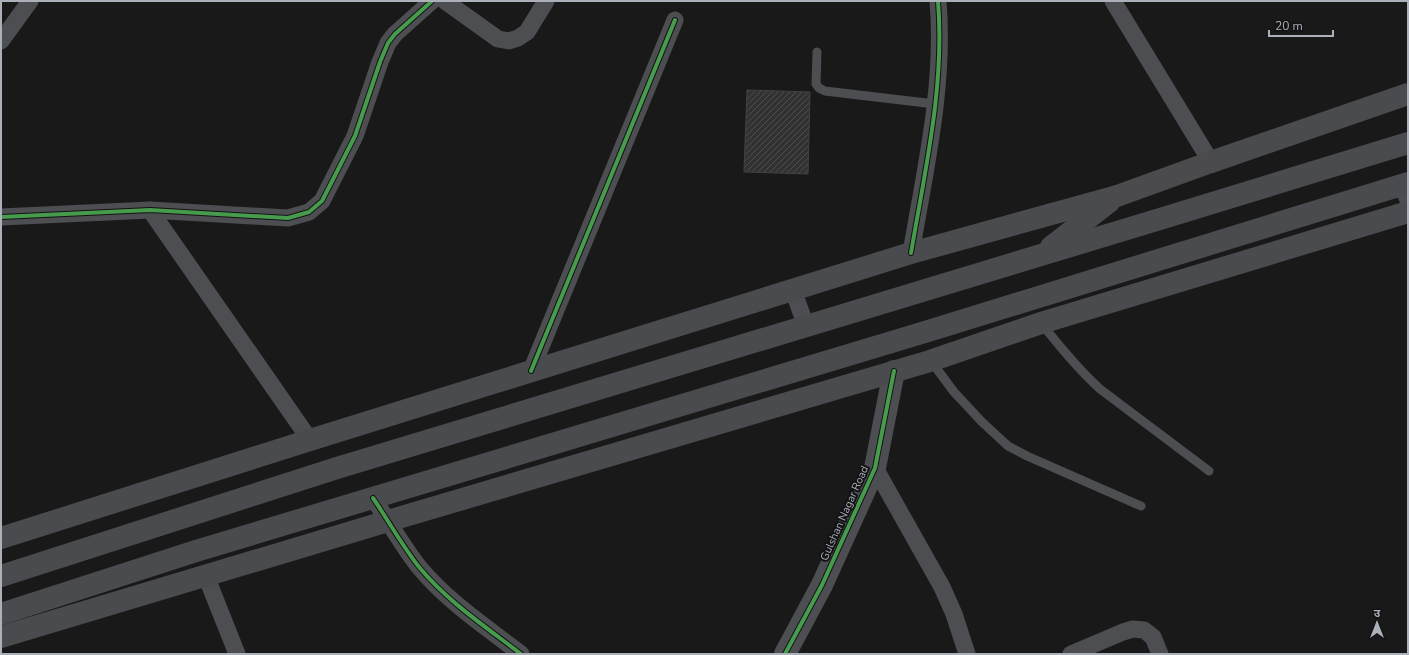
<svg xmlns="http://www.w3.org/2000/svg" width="1409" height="655" font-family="'Nunito Sans','Noto Sans Devanagari',sans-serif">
  <defs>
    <pattern id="building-hatch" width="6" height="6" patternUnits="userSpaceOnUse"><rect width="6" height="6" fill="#323233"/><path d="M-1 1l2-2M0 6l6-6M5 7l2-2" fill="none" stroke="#4d4d4e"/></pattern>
  </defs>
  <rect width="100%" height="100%" fill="#191919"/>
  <polygon fill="url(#building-hatch)" stroke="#414245" points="747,90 810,92 808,174 744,172"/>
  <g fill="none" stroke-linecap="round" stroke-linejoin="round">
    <g stroke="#4d4e52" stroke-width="9">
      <polyline points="817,52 816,84 819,88 825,91 935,104"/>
      <path d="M1041 323C1060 347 1078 369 1100 389L1209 471"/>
      <polyline points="931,361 954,392 969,408 982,422 1008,446 1027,456 1141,506"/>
    </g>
    <g stroke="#4d4e52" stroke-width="17">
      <polyline points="445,1 498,39 509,41 518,38 527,32 546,1"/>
      <polyline points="1113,1 1211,162"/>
      <polyline points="1,41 30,1"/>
      <polyline points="1402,185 1408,200"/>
      <polyline points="150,210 310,440"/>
      <polyline points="1,217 150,210 288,218 309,212 322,201 355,136 380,62 388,43 395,34 432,1"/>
      <path d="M911 253C925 170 945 85 938 1"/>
      <polyline points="793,290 806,326"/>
      <polyline points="531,371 675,20"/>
      <polyline points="875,468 942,587 954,614 967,654"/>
      <path d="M373 498C388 520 403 547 419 567 448 602 486 627 521 654"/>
      <polyline points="206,576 237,654"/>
      <polyline points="1071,654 1123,632 1133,629 1144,630 1153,637 1160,654"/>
    </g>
    <polyline stroke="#4d4e52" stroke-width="22" points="785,654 822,585 875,468 894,371"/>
    <g stroke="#4a4b4e" stroke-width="22">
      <polyline points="1211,162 1408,94"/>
      <polyline points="1051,247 1109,202"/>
      <polyline points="1,538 310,440 911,253 1117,196"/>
      <polyline points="1,576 337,468 1160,219 1408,143"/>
      <polyline points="1,614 196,551 925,332 1408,183"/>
      <polyline points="1,637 388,521 930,361 1041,323 1408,212"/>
    </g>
    <polyline stroke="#4b4b4e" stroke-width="22" points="1117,196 1211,162"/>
    <g stroke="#131315" stroke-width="6">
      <g id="cycleway">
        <polyline points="1,217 150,210 288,218 309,212 322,201 355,136 380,62 388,43 395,34 432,1"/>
        <path d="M911 253C925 170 945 85 938 1"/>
        <polyline points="531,371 675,20"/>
        <path d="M373 498C388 520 403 547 419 567 448 602 486 627 521 654"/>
        <polyline points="785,654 822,585 875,468 894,371"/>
      </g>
    </g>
    <use href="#cycleway" stroke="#469c4c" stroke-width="4"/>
  </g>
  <g text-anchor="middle" stroke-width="4" stroke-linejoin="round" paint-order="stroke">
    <g font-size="11" fill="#abb0b9" stroke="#131315">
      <text transform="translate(844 513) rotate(-66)" y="4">Gulshan Nagar Road</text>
    </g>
  </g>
  <rect width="1409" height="655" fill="none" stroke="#abb0b9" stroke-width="4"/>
  <g transform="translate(1377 623)" stroke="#131315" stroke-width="3" paint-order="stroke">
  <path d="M0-3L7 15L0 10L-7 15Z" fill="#abb0b9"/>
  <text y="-6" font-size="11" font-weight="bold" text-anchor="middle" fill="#abb0b9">उ</text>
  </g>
  <path d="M1269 30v6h64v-6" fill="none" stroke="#abb0b9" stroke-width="2"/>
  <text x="1275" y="30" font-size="12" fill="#abb0b9" stroke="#131315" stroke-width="3" paint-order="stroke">20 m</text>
</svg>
